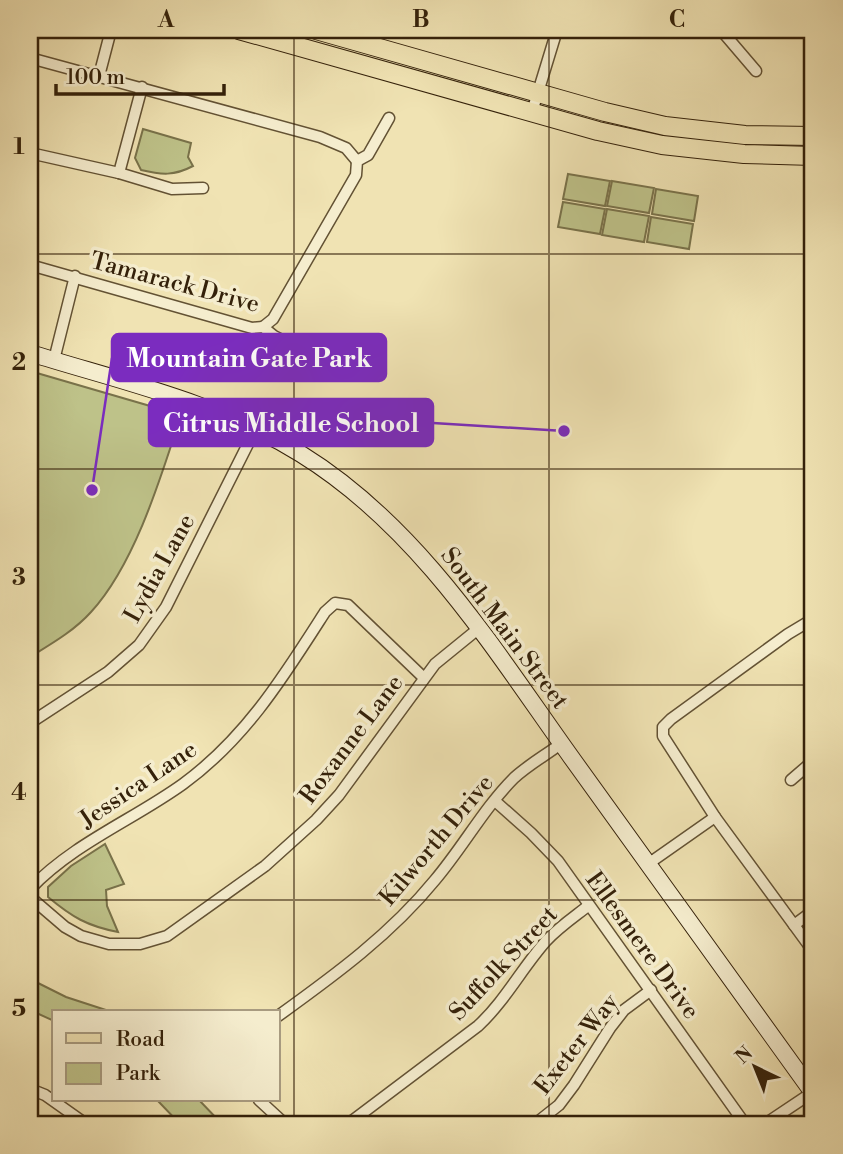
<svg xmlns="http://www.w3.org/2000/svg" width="843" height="1154" font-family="'Libre Bodoni',serif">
  <rect width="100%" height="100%" fill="#f0e3b3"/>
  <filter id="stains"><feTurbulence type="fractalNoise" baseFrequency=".00286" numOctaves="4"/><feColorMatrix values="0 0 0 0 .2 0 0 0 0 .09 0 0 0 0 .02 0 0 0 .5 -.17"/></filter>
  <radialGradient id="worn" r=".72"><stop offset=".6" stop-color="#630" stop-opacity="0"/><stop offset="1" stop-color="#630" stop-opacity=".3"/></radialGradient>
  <g fill="#bec289" stroke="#79724a" stroke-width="2">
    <path d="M143 129 191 143 188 157 193 166C174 176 162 175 141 170L135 158Z"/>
    <polygon points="568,174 610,181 605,206 563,199"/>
    <polygon points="612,181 654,188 649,213 607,206"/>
    <polygon points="656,189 698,196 694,221 652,214"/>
    <polygon points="563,202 605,209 600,234 558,227"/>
    <polygon points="607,209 649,216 644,242 602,235"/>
    <polygon points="651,217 693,224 689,249 647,242"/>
    <path d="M30 371 181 415C161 477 135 564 91 612 74 631 51 644 30 657Z"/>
    <path d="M105 844 124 884 106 890 107 906 118 932C87 926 72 917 48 897V887L71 866Z"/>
    <polygon points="30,979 66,997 112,1012 54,1012 54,1021 30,1010"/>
    <polygon points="157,1100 199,1100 222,1124 180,1124"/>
  </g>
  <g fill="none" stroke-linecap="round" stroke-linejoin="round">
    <g stroke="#635234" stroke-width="13">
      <g id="minor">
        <polyline points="721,30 756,71"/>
        <polyline points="30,58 320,137 346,148 357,161"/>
        <polyline points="99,76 111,30"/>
        <polyline points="532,112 557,30"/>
        <polyline points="30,153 119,173 172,189 203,188"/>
        <polyline points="119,173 142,87"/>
        <polyline points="30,265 252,328 263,327 274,336 303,351"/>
        <polyline points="263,327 273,319 356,175 357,161 368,155 389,118"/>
        <polyline points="54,360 75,276"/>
        <polyline points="813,619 788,634 671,719 663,727 663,736 715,817 813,951"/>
        <polyline points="30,723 108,672 139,645 166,607 256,428"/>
        <polyline points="791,780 813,761"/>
        <polyline points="495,801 531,833 558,861 745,1124"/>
        <polyline points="648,864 715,817"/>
        <path d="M30 889C74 843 133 820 183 784 246 738 284 676 325 612L335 603 348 605 424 678"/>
        <polyline points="30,897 65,927 81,936 109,944 140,944 167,936 265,866 316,820 339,795 435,664 478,629"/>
        <polyline points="794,925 813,911"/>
        <path d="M278 1016C335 975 391 934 435 880 463 847 484 808 514 778 528 765 546 755 562 743"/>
        <polyline points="30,1089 45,1095 86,1124"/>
        <polyline points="259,1100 285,1124"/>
        <path d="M348 1124 478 1026C505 1001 522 968 546 941 559 927 574 917 588 906"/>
        <polyline points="535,1124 559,1105 574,1085 610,1028 624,1010 651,990"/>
        <polyline points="765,1124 813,1092"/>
      </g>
    </g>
    <g stroke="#34210a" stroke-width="18">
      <path id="secondary" d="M30 353C123 382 217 402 301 454 419 527 493 648 571 757 652 869 732 981 813 1093"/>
    </g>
    <g stroke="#34210a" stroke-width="20">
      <g id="primary">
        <polyline points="239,30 598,131 662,145 744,154 813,156"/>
        <polyline points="316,30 605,112 665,126 745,135 813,136"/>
      </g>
    </g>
    <use href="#minor" stroke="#f5edce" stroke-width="10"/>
    <use href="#secondary" stroke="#f5edce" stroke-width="16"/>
    <use href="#primary" stroke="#f0e3b3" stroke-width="18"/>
  </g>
  <path fill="none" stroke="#34210a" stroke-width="2" stroke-opacity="0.55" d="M294 30V1124M549 30V1124M30 254H813M30 469H813M30 685H813M30 900H813"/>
  <g text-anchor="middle" stroke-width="7" stroke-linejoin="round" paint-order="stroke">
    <g font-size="24" fill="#34210a" stroke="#f5edce">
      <text transform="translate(175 282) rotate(15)" y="8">Tamarack Drive</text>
      <text transform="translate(159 568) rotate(-61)" y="8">Lydia Lane</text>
      <text transform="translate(505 628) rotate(53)" y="8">South Main Street</text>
      <text transform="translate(351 739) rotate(-53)" y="8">Roxanne Lane</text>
      <text transform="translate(138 784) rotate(-34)" y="8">Jessica Lane</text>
      <text transform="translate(436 840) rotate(-50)" y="8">Kilworth Drive</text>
      <text transform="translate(643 945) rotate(54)" y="8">Ellesmere Drive</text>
      <text transform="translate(503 963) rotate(-47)" y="8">Suffolk Street</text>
      <text transform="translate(576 1044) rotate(-52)" y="8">Exeter Way</text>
    </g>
  </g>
  <path fill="none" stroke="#7b2cbf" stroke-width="2.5" d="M92 490L112 358M564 431L433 423"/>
  <g fill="#7b2cbf" stroke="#f5edce" stroke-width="2.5">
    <circle cx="92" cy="490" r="7"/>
    <circle cx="564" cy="431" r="7"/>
  </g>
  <g fill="#7b2cbf" stroke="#7b2cbf" stroke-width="2.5">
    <rect x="112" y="334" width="274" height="47" rx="7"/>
    <rect x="149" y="399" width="284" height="47" rx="7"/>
  </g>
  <g font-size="26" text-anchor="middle" font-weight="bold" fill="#fff">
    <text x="249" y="367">Mountain Gate Park</text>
    <text x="291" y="432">Citrus Middle School</text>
  </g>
  <rect width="843" height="1154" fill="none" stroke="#f0e3b3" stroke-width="77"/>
  <rect x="52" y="1010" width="228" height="91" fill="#f5edce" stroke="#a89b80" stroke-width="2"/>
  <rect x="66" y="1033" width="35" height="10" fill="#f0e3b3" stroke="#a89b80" stroke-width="2"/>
  <text x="116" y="1046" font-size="21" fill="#34210a">Road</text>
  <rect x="66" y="1063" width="35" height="21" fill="#bec289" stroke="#a89b80" stroke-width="2"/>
  <text x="116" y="1080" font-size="21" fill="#34210a">Park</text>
  <g transform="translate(755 1067) rotate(317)" stroke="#f5edce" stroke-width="5" paint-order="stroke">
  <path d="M0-5L12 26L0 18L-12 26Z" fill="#34210a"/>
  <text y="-10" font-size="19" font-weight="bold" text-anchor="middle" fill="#34210a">N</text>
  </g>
  <path d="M56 84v10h168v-10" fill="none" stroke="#34210a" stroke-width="3.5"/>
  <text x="66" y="84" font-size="21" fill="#34210a" stroke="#f5edce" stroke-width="5" paint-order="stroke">100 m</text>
  <rect x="38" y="38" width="766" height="1078" fill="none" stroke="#34210a" stroke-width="2.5"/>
  <g font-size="23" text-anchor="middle" font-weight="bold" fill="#34210a">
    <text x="166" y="27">A</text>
    <text x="421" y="27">B</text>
    <text x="677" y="27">C</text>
    <text x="19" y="154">1</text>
    <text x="19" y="370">2</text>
    <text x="19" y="585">3</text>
    <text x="19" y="800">4</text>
    <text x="19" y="1016">5</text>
  </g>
  <rect width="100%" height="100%" filter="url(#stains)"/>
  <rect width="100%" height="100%" fill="url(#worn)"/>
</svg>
